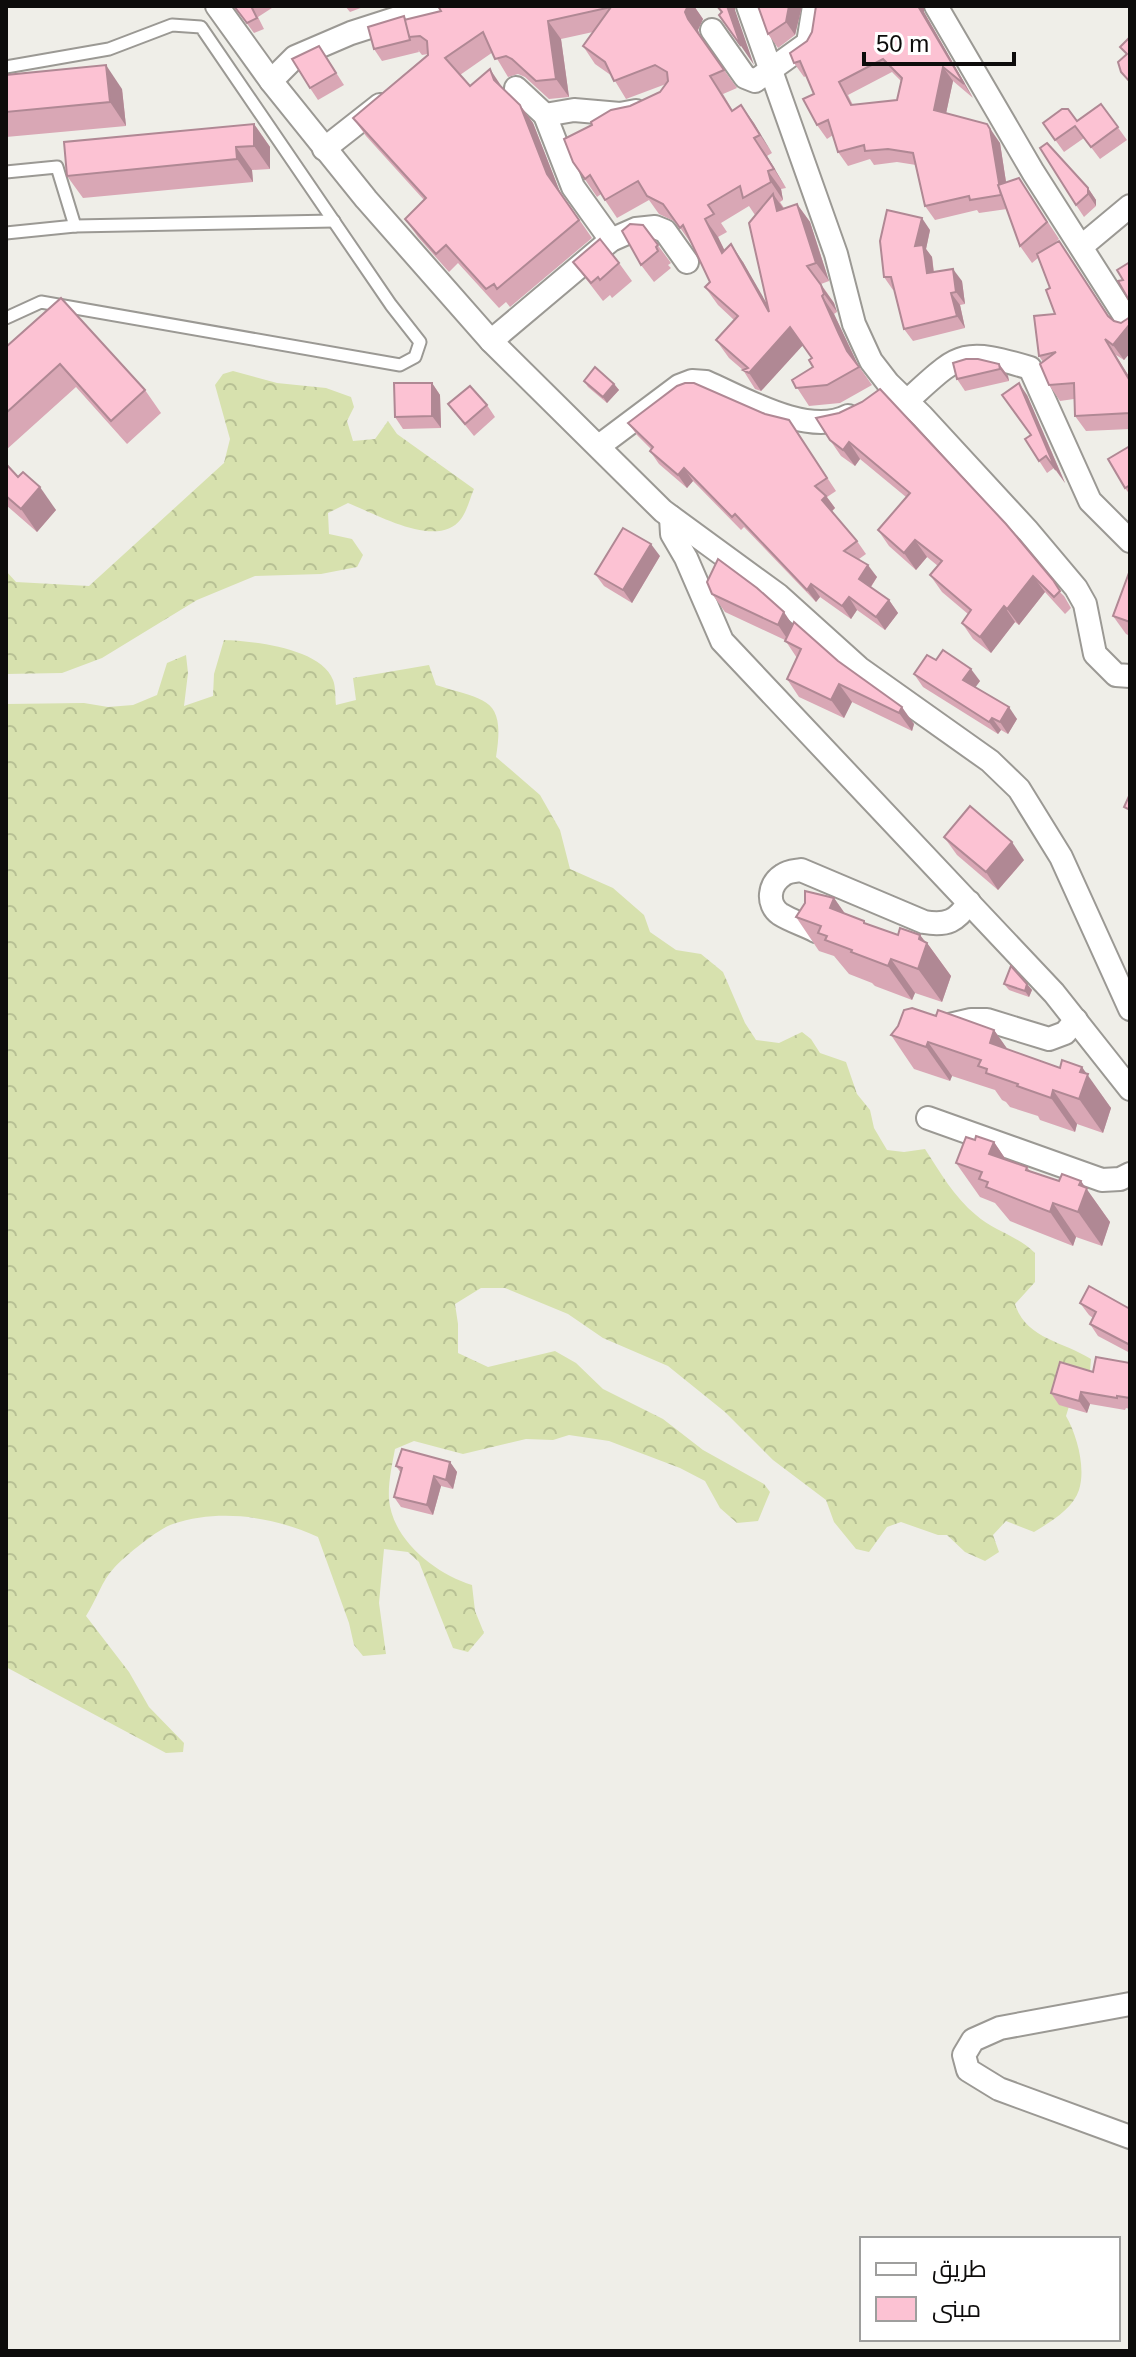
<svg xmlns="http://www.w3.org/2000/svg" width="1136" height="2357" font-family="Helvetica,Cairo,sans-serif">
  <defs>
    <pattern id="forest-crowns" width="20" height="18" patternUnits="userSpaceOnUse" patternTransform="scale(2)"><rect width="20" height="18" fill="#d7e1ae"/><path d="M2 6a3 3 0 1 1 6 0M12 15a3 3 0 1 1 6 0" fill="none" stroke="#b7c094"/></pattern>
  </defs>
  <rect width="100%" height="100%" fill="#efeee8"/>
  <g fill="url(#forest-crowns)">
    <path d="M233 371 277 383 326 388 351 397 354 407 347 421 353 441 375 439 388 421 397 434 474 489C470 498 467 511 461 519 438 550 376 514 348 503L328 513 329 534 352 539 363 555 357 567 321 574 255 576 197 600 102 658 62 673 6 674V571L16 582 89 586 224 463 230 439 215 385 223 374Z"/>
    <path d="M224 640C253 641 321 648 333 680 336 687 335 698 336 705L356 700 353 678 429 665 436 685C485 701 506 696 496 757L540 795 560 830 570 869 613 888 644 915 650 932 676 950 701 954 723 972 745 1023 756 1040 779 1043 802 1032 811 1039 820 1053 846 1062 857 1094 870 1110 874 1128 887 1150 904 1152 925 1149C940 1172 954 1197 976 1215 994 1231 1018 1236 1035 1253V1282L1015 1304C1026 1339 1063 1341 1091 1359L1090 1371 1074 1390 1066 1416C1077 1435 1086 1468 1079 1490 1073 1509 1050 1522 1034 1532L1006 1521 993 1535 999 1552 985 1561 965 1552 947 1535H938L901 1522 887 1527 869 1552 856 1549 834 1522 826 1500 773 1460 725 1412 668 1366 603 1338 568 1314 505 1288H481L455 1304 458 1324V1353L488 1367 555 1351 576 1363 603 1389 663 1419 703 1450 764 1484 770 1492 758 1521 737 1523 720 1508 705 1481 680 1468 609 1441 569 1435 553 1440 526 1439 463 1454 414 1441 395 1449C392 1465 388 1483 389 1499 392 1540 436 1574 472 1585L475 1611 484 1633 468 1652 453 1648 419 1562 408 1552 384 1549 379 1603 386 1654 363 1656 354 1645 349 1623 318 1537C274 1517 221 1508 173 1524 159 1528 125 1556 114 1568 102 1580 96 1601 86 1616L129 1672 149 1707 184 1743 183 1752 166 1753 6 1667V704L84 703 108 707 133 705 157 695 167 663 186 655 188 673 184 706 213 696 214 674Z"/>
  </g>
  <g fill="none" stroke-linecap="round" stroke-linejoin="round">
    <g stroke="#9b9994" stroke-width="15">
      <g id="lane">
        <polyline points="6,67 109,49 172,25 201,27 391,305 420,342 415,357 400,365 41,302 6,318"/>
        <polyline points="6,172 57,167 75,226"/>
        <polyline points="6,233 75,226 334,221"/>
      </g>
    </g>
    <g stroke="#9b9994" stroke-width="26">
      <g id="street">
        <polyline points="217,6 271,81 366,199 491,341 663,511 778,595 859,668 990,761 1019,789 1061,857 1130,1009"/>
        <polyline points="748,6 836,254 854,324 871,361 888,383 922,416 1028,531 1076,588 1085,604 1095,654 1116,675 1130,676"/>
        <polyline points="936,6 1033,172 1130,324"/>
        <polyline points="712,30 745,77 755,81 808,43 814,6"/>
        <polyline points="271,81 295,57 351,33 407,15 446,6"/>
        <polyline points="516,88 545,115"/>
        <polyline points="324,149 380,105"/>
        <polyline points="611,240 573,187 545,115 574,110 620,114 636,111"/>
        <polyline points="1082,246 1130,206"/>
        <polyline points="491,341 611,240 636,229 655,227 665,231 687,262"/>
        <path d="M908 400C959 354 960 347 1030 368L1090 501 1130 541"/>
        <path d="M599 446 679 386 692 381 706 382C743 398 808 437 848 416"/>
        <polyline points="671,517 672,534 686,558 722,641 1054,993 1130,1089"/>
        <path d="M816 931C805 925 791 921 780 914 766 904 769 884 783 875 788 871 795 871 801 870L924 922C947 926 957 921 969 902"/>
        <polyline points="941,1027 971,1020 987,1020 1049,1039 1065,1033 1076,1020"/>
        <polyline points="928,1118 1102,1180 1120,1179 1130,1174"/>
        <polyline points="1130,2004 1000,2028 973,2040 964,2055 968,2070 999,2089 1130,2137"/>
      </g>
    </g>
    <use href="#lane" stroke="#fff" stroke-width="11"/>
    <use href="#street" stroke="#fff" stroke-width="22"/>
  </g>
  <g fill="#d9a7b5" fill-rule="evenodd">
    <polygon points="234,6 275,6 258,17 264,29 254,33"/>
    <polygon points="345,6 366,6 350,12"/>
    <path d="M694 6 703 19 698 30 700 36 737 88 723 94 733 111 741 105 772 153 767 156 786 188 781 189 783 200 780 202 784 208 797 204 810 222 829 281 821 284 834 303 837 312 834 314 858 365 872 385 840 403 809 406 792 380 813 367 812 358 803 345 761 391 755 389 743 370 729 358 716 340 734 320 718 305 705 287 710 282 693 246 676 222 659 214 649 200 617 218 601 194 597 197 573 162 630 106 660 92 666 84 626 99 612 76 595 64 583 46 593 32 561 39 569 97 549 99 525 77 518 74 508 77 493 52 460 75 470 86 503 89 520 105 533 123 560 192 592 238 510 307 506 302 499 308 458 263 449 272 418 237 405 219 424 200 366 136 353 118 428 54 422 55 418 50 419 52 382 61 374 49 404 16 407 20 441 11ZM749 206 755 215 767 305 743 262 725 251 718 237 727 232 721 223Z"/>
    <polygon points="758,6 802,6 795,35 778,48 768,34"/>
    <path d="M924 12 973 98 953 81 946 113 1000 143 1006 182 1019 178 1059 239 1054 244 1059 241 1110 318 1114 321 1121 323 1130 317V353L1124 360 1116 355 1130 378V429L1086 431 1075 416 1074 399 1060 401 1049 385 1043 362 1039 356 1055 314 1050 288 1038 258 1032 263 1020 246 1007 209 979 213 977 210 935 220 925 206 916 165 897 162 874 165 870 159 848 166 838 152 833 135 827 139 817 125 814 94 806 76 804 77 794 63 812 32ZM892 72 901 81 897 100 853 105 848 95Z"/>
    <polygon points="319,46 344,85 318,100 310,88"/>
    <polygon points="6,75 122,89 126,126 6,137"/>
    <polygon points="1101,104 1127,140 1100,159 1084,138 1064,152 1043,123 1077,121"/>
    <polygon points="254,124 270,147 270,169 252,170 253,182 83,198 67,176"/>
    <polygon points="1088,188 1096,200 1096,206 1084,217 1076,205"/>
    <polygon points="643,225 671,263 668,265 671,268 654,282 641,265"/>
    <polygon points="930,230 926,249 932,257 934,272 962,281 965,304 960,305 965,328 913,341 904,329 894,289 893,290 884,277"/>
    <polygon points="573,262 619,263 632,281 612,298 610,295 603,301"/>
    <polygon points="6,347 145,390 161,413 127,444 76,387 6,450"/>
    <polygon points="999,364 1008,376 1009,381 965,391 957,379"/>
    <polygon points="584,381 614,384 619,390 607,403 588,387"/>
    <polygon points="432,383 440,395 441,428 403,429 395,417"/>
    <polygon points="1027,395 1065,483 1054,468 1047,473 1025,439 1031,436"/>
    <polygon points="862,402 1064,596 1071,608 1065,614 1045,592 1019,625 1015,622 991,653 973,639 962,623 968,614 942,592 930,575 938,566 927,557 916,570 889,546 878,530 906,497 860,459 855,466 841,456 830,440 839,413"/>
    <polygon points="448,404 487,405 495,417 474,436"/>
    <polygon points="765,414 789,420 836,491 827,497 835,508 831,512 857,541 866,554 859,559 877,577 871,587 889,600 898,613 885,630 857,610 851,619 820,597 816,602 744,527 741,530 693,481 687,488 659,464 650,451 651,449 637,435 628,423"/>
    <polygon points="1130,446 1130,495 1125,488"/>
    <polygon points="6,464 18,477 56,510 37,532 6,505"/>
    <polygon points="660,556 632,603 604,586 595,574"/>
    <polygon points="1130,570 1130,636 1126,634 1113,616"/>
    <polygon points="712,594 793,625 914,724 912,731 852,702 844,718 799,697 787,679 797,658 785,640 725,612"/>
    <polygon points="936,660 980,681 975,687 1017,719 1008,734 1001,730 998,734 923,687 914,674"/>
    <polygon points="944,837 1024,860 998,890 957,855"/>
    <polygon points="834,898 845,914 866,924 898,935 920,935 925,942 927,943 951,976 942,1002 915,993 912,1000 875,986 872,983 849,974 834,956 819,951 796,917"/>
    <polygon points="1004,984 1027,984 1032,990 1029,997 1009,990"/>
    <polygon points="936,1016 994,1030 1007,1049 1060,1068 1086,1074 1111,1108 1103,1133 1077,1124 1075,1132 1040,1120 1038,1116 1010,1107 1006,1102 1002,1100 995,1090 952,1076 950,1081 914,1069 891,1035"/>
    <polygon points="975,1140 994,1142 1006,1160 1027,1167 1030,1171 1059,1181 1085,1187 1110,1222 1102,1246 1076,1237 1073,1246 1010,1221 995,1203 980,1197 956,1163"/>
    <polygon points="1080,1303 1130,1309 1130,1353 1098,1336 1090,1324 1093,1318 1089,1315"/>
    <polygon points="1130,1363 1130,1409 1126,1408 1125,1410 1090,1404 1087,1413 1059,1405 1051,1393 1093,1372"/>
    <polygon points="450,1462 457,1472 453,1489 441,1486 433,1515 401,1507 394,1497 401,1473 396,1466"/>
  </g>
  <g fill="#b08894">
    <polygon points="688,6 694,6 703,19 698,30 700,37 688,19 685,12"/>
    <polygon points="727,6 735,6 735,10 754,65 741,46"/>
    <polygon points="789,6 802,6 795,35 786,22"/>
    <polygon points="918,6 924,6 924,12 973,98 964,84"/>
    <polygon points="548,21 561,39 569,97 556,79"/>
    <polygon points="106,65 122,89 126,126 110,102"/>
    <polygon points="943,67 953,81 944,123 934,110"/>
    <polygon points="490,69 502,87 506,98 494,80"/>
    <polygon points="520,105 533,123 560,192 547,174"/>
    <polygon points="741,105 754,123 772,153 760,135"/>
    <polygon points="254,124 270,147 270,169 254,146"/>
    <polygon points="987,124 1000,143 1010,208 1001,195"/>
    <polygon points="754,138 767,156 786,188 774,169"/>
    <polygon points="236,147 252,170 253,182 237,159"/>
    <polygon points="768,171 781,189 783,200 771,182"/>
    <polygon points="1088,188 1096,200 1096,206 1088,194"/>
    <polygon points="773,194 786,212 777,211"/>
    <polygon points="797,204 810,222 829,281 816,263"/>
    <polygon points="922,218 930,230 926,249 932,257 935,285 927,273 915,246"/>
    <polygon points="705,219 718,237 735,272 722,253"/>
    <polygon points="731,244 743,262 782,330 769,312"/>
    <polygon points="953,269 962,281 965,304 956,292"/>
    <polygon points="821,285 834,303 837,312 824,294"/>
    <polygon points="951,293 960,305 965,328 957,316"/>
    <polygon points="822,296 834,314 860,369 847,351"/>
    <polygon points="1130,324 1130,353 1124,360 1113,345"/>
    <polygon points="790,327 803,345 761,391 749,373"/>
    <polygon points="1105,339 1130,378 1130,381"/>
    <polygon points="999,364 1008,376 1009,381 1000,369"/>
    <polygon points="432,383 440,395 441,428 432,416"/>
    <polygon points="1019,383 1027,395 1065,483 1056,470"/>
    <polygon points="614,384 619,390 607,403 603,397"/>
    <polygon points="849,442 860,459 855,466 843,450"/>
    <polygon points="684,468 693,481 687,488 678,475"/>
    <polygon points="40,487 56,510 37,532 21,509"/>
    <polygon points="826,496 835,508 830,513 822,500"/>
    <polygon points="915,540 927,557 916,570 904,553"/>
    <polygon points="651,544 660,556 632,603 623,590"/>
    <polygon points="868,565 877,577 868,591 859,579"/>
    <polygon points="1033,576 1045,592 1019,625 1007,609"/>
    <polygon points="811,584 820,597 816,602 807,590"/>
    <polygon points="849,597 857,610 851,619 842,606"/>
    <polygon points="889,600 898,613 885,630 876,617"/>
    <polygon points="1004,606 1015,622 991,653 980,637"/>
    <polygon points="784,612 796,630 790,643 778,625"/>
    <polygon points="971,669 980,681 972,692 963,680"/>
    <polygon points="839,684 852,702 844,718 831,700"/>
    <polygon points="902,707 914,724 912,731 899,713"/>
    <polygon points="1009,707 1017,719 1008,734 1000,722"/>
    <polygon points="992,718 1001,730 998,734 989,722"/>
    <polygon points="1012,842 1024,860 998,890 986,872"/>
    <polygon points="834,898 858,932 830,908"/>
    <polygon points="920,935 927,944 927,943 951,976 942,1002 918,969 919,939"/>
    <polygon points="891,959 915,993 912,1000 888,966"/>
    <polygon points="1027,984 1032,990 1029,997 1025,991"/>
    <polygon points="994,1030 1018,1064 990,1043"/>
    <polygon points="928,1042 952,1076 950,1081 926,1047"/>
    <polygon points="1082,1067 1111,1108 1103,1133 1079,1099 1080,1072"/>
    <polygon points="1053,1090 1077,1124 1075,1132 1051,1098"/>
    <polygon points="994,1142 1017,1176 989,1154"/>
    <polygon points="1081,1181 1110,1222 1102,1246 1078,1212"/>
    <polygon points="1053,1203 1076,1237 1073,1246 1050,1212"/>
    <polygon points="1081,1392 1090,1404 1087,1413 1079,1401"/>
    <polygon points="450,1462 457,1472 453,1489 446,1480"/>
    <polygon points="434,1476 441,1486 433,1515 427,1505"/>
  </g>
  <g fill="#fcc2d3" stroke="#b08894" stroke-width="2" fill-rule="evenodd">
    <polygon points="234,6 251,6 257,18 247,23"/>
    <polygon points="438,6 688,6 685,12 688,19 724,70 710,76 732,111 741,105 760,135 754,138 774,169 768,171 771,182 743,198 740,186 708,205 714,214 705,219 722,253 731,244 769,312 749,223 773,194 777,211 797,204 816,263 807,266 821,285 824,294 822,296 838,332 847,351 859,367 827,385 796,388 792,380 813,367 809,360 812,358 790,327 749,373 743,370 748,368 716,340 738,316 705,287 710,282 683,225 680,228 663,204 647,196 638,181 605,200 590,175 585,179 573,162 564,139 592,125 591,122 611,110 630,106 660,92 668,81 667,72 655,65 614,81 605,62 583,46 611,7 548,21 556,79 536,81 512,59 506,56 495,59 483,32 445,58 470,86 490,69 494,80 520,105 547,174 579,220 497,289 494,284 486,289 446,245 436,254 405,219 426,198 353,118 428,55 427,41 420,36 409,37 404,20 441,11"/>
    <polygon points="717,6 727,6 741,46 719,15 722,12"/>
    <polygon points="758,6 789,6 786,22 768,34"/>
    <path d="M816 6H918L964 84 943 67 934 110 987 124 990 129 1001 195 970 200 969 196 925 206 913 153 888 149 865 151 864 145 838 152 828 120 817 125 803 99 814 94 800 61 794 63 790 53 807 41 812 32ZM883 59 902 78 897 100 851 105 839 82Z"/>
    <polygon points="404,16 410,40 374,49 368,27"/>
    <polygon points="1130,37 1130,82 1121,72 1118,62 1127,54 1120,47"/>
    <polygon points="319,46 336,73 310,88 292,59"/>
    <polygon points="106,65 110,102 6,112 6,75"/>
    <polygon points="1101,104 1118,127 1091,147 1075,126 1055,140 1043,123 1062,109 1068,109 1077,121"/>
    <polygon points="254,124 254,146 236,147 237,159 67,176 64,142"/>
    <polygon points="1047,143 1088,188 1088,194 1076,205 1040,148"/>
    <polygon points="1019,178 1047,222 1020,246 998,185"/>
    <polygon points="887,210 922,218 915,246 923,245 927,273 953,269 956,292 951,293 957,316 904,329 891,277 884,277 880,241"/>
    <polygon points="630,224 643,225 658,245 656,247 658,251 641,265 622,231"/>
    <polygon points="600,239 619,263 600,280 598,277 591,283 573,262"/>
    <polygon points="1059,241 1108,316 1114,321 1121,323 1130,317 1130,324 1113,345 1105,339 1130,381 1130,413 1075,416 1074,383 1049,385 1040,364 1056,352 1039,356 1034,316 1055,314 1046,290 1050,288 1037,254"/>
    <polygon points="1130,262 1130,302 1118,281 1123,280 1117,270"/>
    <polygon points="61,298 145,390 111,421 60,364 6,413 6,347"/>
    <polygon points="966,359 978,359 999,364 1000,369 957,379 953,363"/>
    <polygon points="595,367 614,384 603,397 584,381"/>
    <polygon points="394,383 432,383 432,416 395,417"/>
    <polygon points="685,383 694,383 765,414 789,420 827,478 815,486 826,496 822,500 857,541 844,551 868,565 859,579 889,600 876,617 849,597 842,606 811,584 807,590 735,514 732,517 684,468 678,475 650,451 653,447 628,423 677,386"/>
    <polygon points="1019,383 1056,470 1046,456 1039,461 1025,439 1031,435 1002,395"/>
    <polygon points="470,386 487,405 465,424 448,404"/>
    <polygon points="880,389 1006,524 1053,580 1060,591 1054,597 1033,576 1007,609 1004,606 980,637 962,623 971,610 930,575 942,561 915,540 904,553 878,530 910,493 849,442 843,450 830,440 816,418 839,413 862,402"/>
    <polygon points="1130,446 1130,485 1125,488 1108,459"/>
    <polygon points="6,464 18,477 23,472 40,487 21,509 6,496"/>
    <polygon points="623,528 651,544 623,590 595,574"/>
    <polygon points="718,559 757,588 784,612 778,625 712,594 707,582"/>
    <polygon points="1130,570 1130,622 1113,616"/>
    <polygon points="794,622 838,661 902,707 899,713 839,684 831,700 787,679 801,649 785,641"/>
    <polygon points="943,650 971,669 963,680 1009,707 1000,722 992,718 989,722 914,674 927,655 936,660"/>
    <polygon points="1130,794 1130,810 1124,807"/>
    <polygon points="970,806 1012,842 986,872 944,837"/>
    <polygon points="805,891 834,898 830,908 864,921 864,923 898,935 900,928 920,935 919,939 927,943 918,969 891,959 888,966 851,952 852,950 825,940 827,936 818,933 821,926 796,917 805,903"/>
    <polygon points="1011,966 1027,984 1025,991 1004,984"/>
    <polygon points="912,1008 936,1016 938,1010 994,1030 990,1043 1060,1068 1062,1060 1082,1067 1080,1072 1088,1074 1079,1099 1053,1090 1051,1098 1017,1086 1018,1084 986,1073 987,1069 978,1066 981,1060 928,1042 926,1047 891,1035 898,1026 904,1010"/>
    <polygon points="976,1136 994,1142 989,1154 1027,1167 1026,1170 1059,1181 1062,1174 1081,1181 1079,1185 1087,1188 1078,1212 1053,1203 1050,1212 986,1187 988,1182 979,1179 982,1172 956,1163 966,1137 975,1140"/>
    <polygon points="1089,1286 1130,1309 1130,1345 1090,1324 1096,1312 1080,1303"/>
    <polygon points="1096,1357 1130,1363 1130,1398 1117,1396 1117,1398 1081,1392 1079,1401 1051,1393 1060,1362 1093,1372"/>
    <polygon points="402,1449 450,1462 446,1480 434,1476 427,1505 394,1497 402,1468 396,1466"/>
  </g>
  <rect width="1136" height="2357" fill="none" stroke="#0d0c0b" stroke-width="16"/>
  <rect x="860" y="2237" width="260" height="104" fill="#ffffff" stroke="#9e9e9d" stroke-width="2"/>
  <rect x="876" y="2263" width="40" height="12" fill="#ffffff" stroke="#9e9e9d" stroke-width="2"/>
  <text x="932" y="2277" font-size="24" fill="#0d0c0b">طريق</text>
  <rect x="876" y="2297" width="40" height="24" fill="#fcc2d3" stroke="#9e9e9d" stroke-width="2"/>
  <text x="932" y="2317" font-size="24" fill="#0d0c0b">مبنى</text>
  <path d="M864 52v12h150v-12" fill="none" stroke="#0d0c0b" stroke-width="4"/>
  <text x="876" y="52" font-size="24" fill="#0d0c0b" stroke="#ffffff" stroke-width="6" paint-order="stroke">50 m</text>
</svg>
